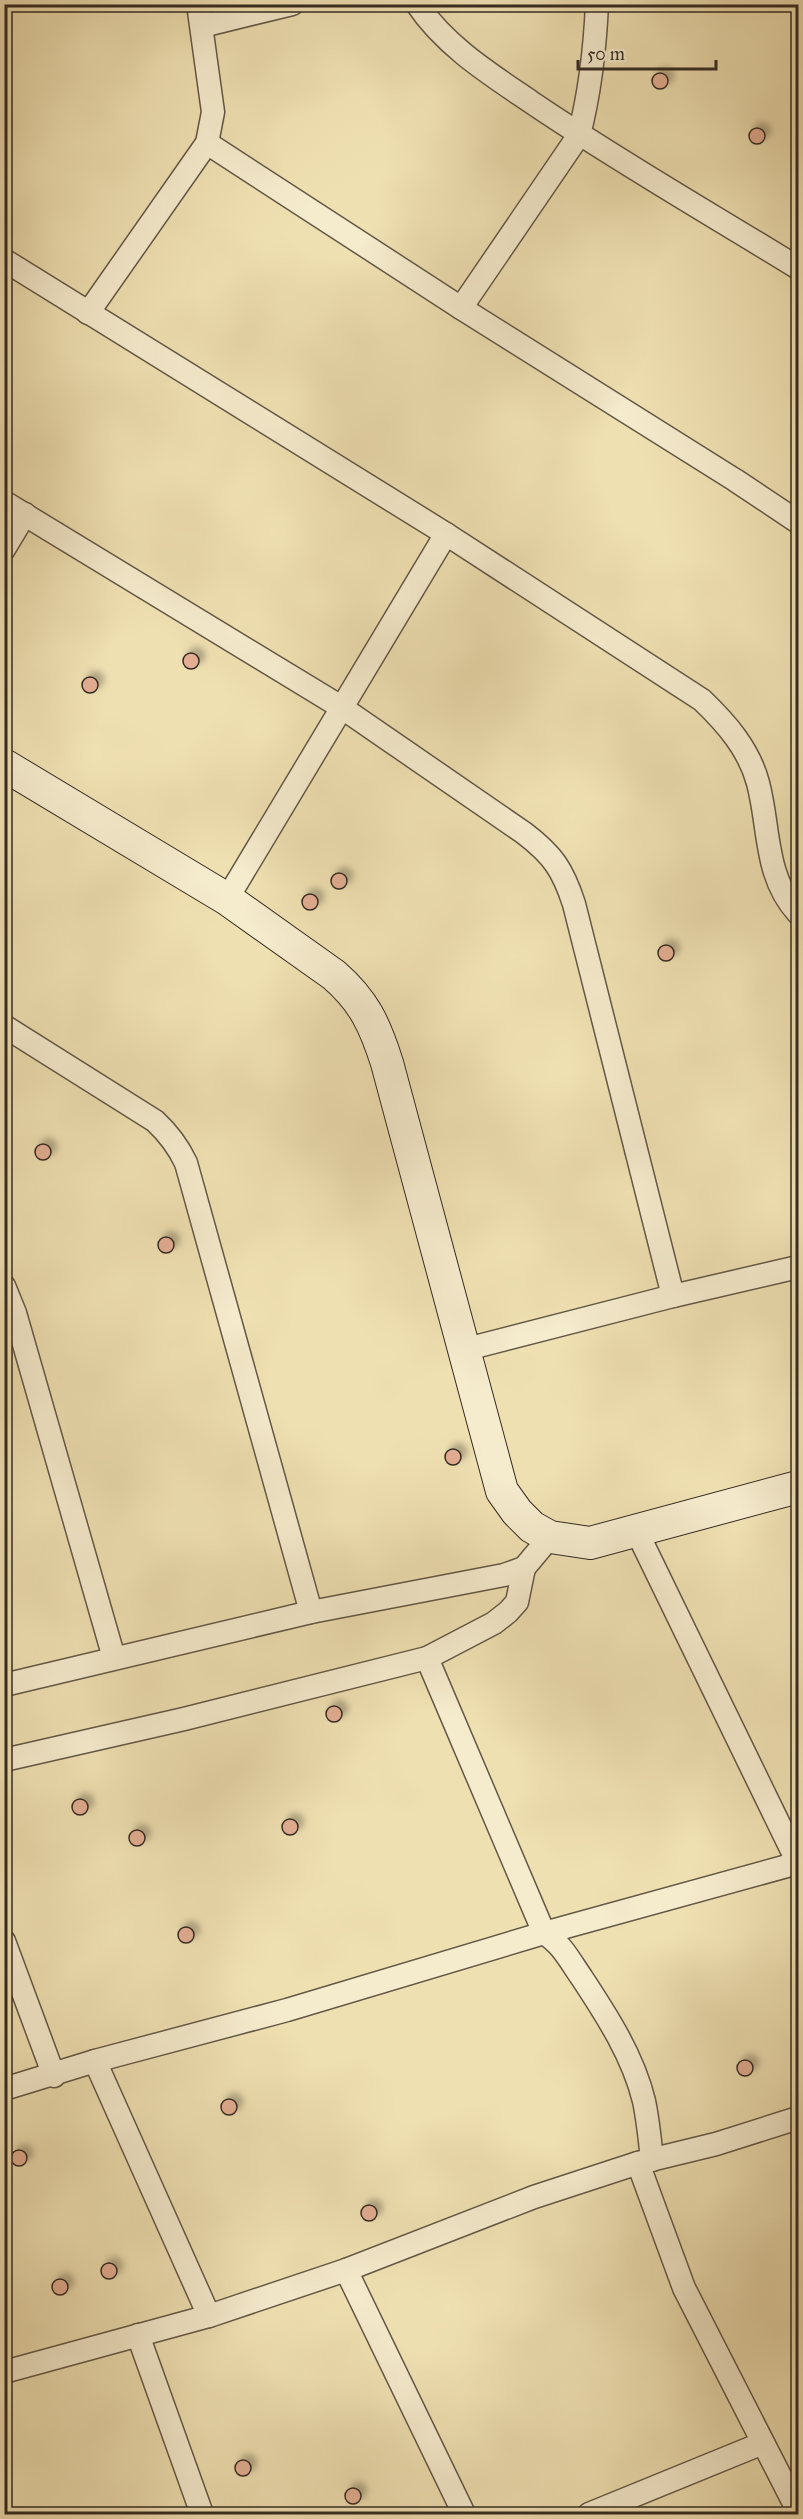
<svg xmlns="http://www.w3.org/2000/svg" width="803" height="2519" font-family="'IM FELL Great Primer',serif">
  <defs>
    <filter id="shadow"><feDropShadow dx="5.5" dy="-5.5" stdDeviation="3" flood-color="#0004"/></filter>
  </defs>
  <rect width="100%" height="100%" fill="#efe0b2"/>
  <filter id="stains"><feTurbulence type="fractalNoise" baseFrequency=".00333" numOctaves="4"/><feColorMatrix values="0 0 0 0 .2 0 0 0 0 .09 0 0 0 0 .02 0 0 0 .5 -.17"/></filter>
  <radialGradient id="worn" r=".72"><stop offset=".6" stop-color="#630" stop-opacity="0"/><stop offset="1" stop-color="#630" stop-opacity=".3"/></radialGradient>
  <g fill="#e3ae93" stroke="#342b22" stroke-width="1.5" filter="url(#shadow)">
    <circle cx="660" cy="81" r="8"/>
    <circle cx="757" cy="136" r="8"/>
    <circle cx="191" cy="661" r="8"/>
    <circle cx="90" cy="685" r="8"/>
    <circle cx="339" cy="881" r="8"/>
    <circle cx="310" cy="902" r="8"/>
    <circle cx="666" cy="953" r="8"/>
    <circle cx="43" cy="1152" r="8"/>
    <circle cx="166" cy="1245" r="8"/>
    <circle cx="453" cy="1457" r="8"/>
    <circle cx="334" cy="1714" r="8"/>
    <circle cx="80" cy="1807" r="8"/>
    <circle cx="290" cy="1827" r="8"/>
    <circle cx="137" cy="1838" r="8"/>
    <circle cx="186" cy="1935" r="8"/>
    <circle cx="745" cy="2068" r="8"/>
    <circle cx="229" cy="2107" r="8"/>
    <circle cx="19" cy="2158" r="8"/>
    <circle cx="369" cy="2213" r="8"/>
    <circle cx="109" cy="2271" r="8"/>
    <circle cx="60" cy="2287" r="8"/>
    <circle cx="243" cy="2468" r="8"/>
    <circle cx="353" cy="2496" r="8"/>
  </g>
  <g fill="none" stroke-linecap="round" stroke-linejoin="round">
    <g stroke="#635846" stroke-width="25">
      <g id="street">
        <path d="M417 4C445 46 490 74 531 102 618 161 709 213 798 268"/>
        <polyline points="202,26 292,4"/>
        <polyline points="207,143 461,308 735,480 798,522"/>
        <path d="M4 260 446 534 702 700C726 723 749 749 758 783 770 828 764 876 798 913"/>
        <path d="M461 308 579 135C590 92 595 48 597 4"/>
        <polyline points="88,313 207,143 213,112 198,4"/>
        <path d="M4 502 341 707 524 833C553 855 563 870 574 904L673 1296"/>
        <polyline points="4,549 25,514"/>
        <polyline points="227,899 446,534"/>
        <path d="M4 1026 155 1121C169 1134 178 1146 186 1163L311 1612"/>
        <polyline points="4,1286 15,1313 114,1658"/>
        <polyline points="463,1350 673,1296 798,1267"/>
        <polyline points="636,1530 798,1863"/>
        <path d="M427 1658 544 1933C562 1944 570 1961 582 1978 607 2016 633 2056 644 2101 648 2120 650 2140 652 2160"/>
        <polyline points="4,1685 311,1612 504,1575 524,1568 550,1537"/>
        <polyline points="4,1760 184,1719 427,1658 494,1623 508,1612 517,1602 524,1568"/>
        <polyline points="4,1941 54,2076"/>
        <polyline points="95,2061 209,2316"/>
        <polyline points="4,2089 95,2061 287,2010 544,1933 798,1863"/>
        <polyline points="638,2163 684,2288 798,2511"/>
        <polyline points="346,2270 464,2514"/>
        <polyline points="138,2335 202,2514"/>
        <polyline points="4,2372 209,2316 346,2270 534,2197 638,2163 716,2144 798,2118"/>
        <polyline points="589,2514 763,2443"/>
      </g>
    </g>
    <g stroke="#342b22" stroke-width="34">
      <path id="secondary" d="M4 765 227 899 334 975C364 1001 375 1025 387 1063L502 1491 517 1512 532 1527 550 1537 590 1543 798 1487"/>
    </g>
    <use href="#street" stroke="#f5ebcd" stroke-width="22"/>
    <use href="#secondary" stroke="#f5ebcd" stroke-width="32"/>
  </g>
  <rect width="803" height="2519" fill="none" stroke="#efe0b2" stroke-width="24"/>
  <rect x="6" y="6" width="791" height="2507" fill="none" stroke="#342b22" stroke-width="3"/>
  <rect x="12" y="12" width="779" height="2495" fill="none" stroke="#342b22" stroke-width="1.5"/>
  <path d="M578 60v9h138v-9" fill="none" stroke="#342b22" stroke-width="3"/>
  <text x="587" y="60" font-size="18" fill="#342b22" stroke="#f5ebcd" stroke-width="4.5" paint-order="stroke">50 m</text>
  <rect width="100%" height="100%" filter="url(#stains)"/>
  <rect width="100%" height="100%" fill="url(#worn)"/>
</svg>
